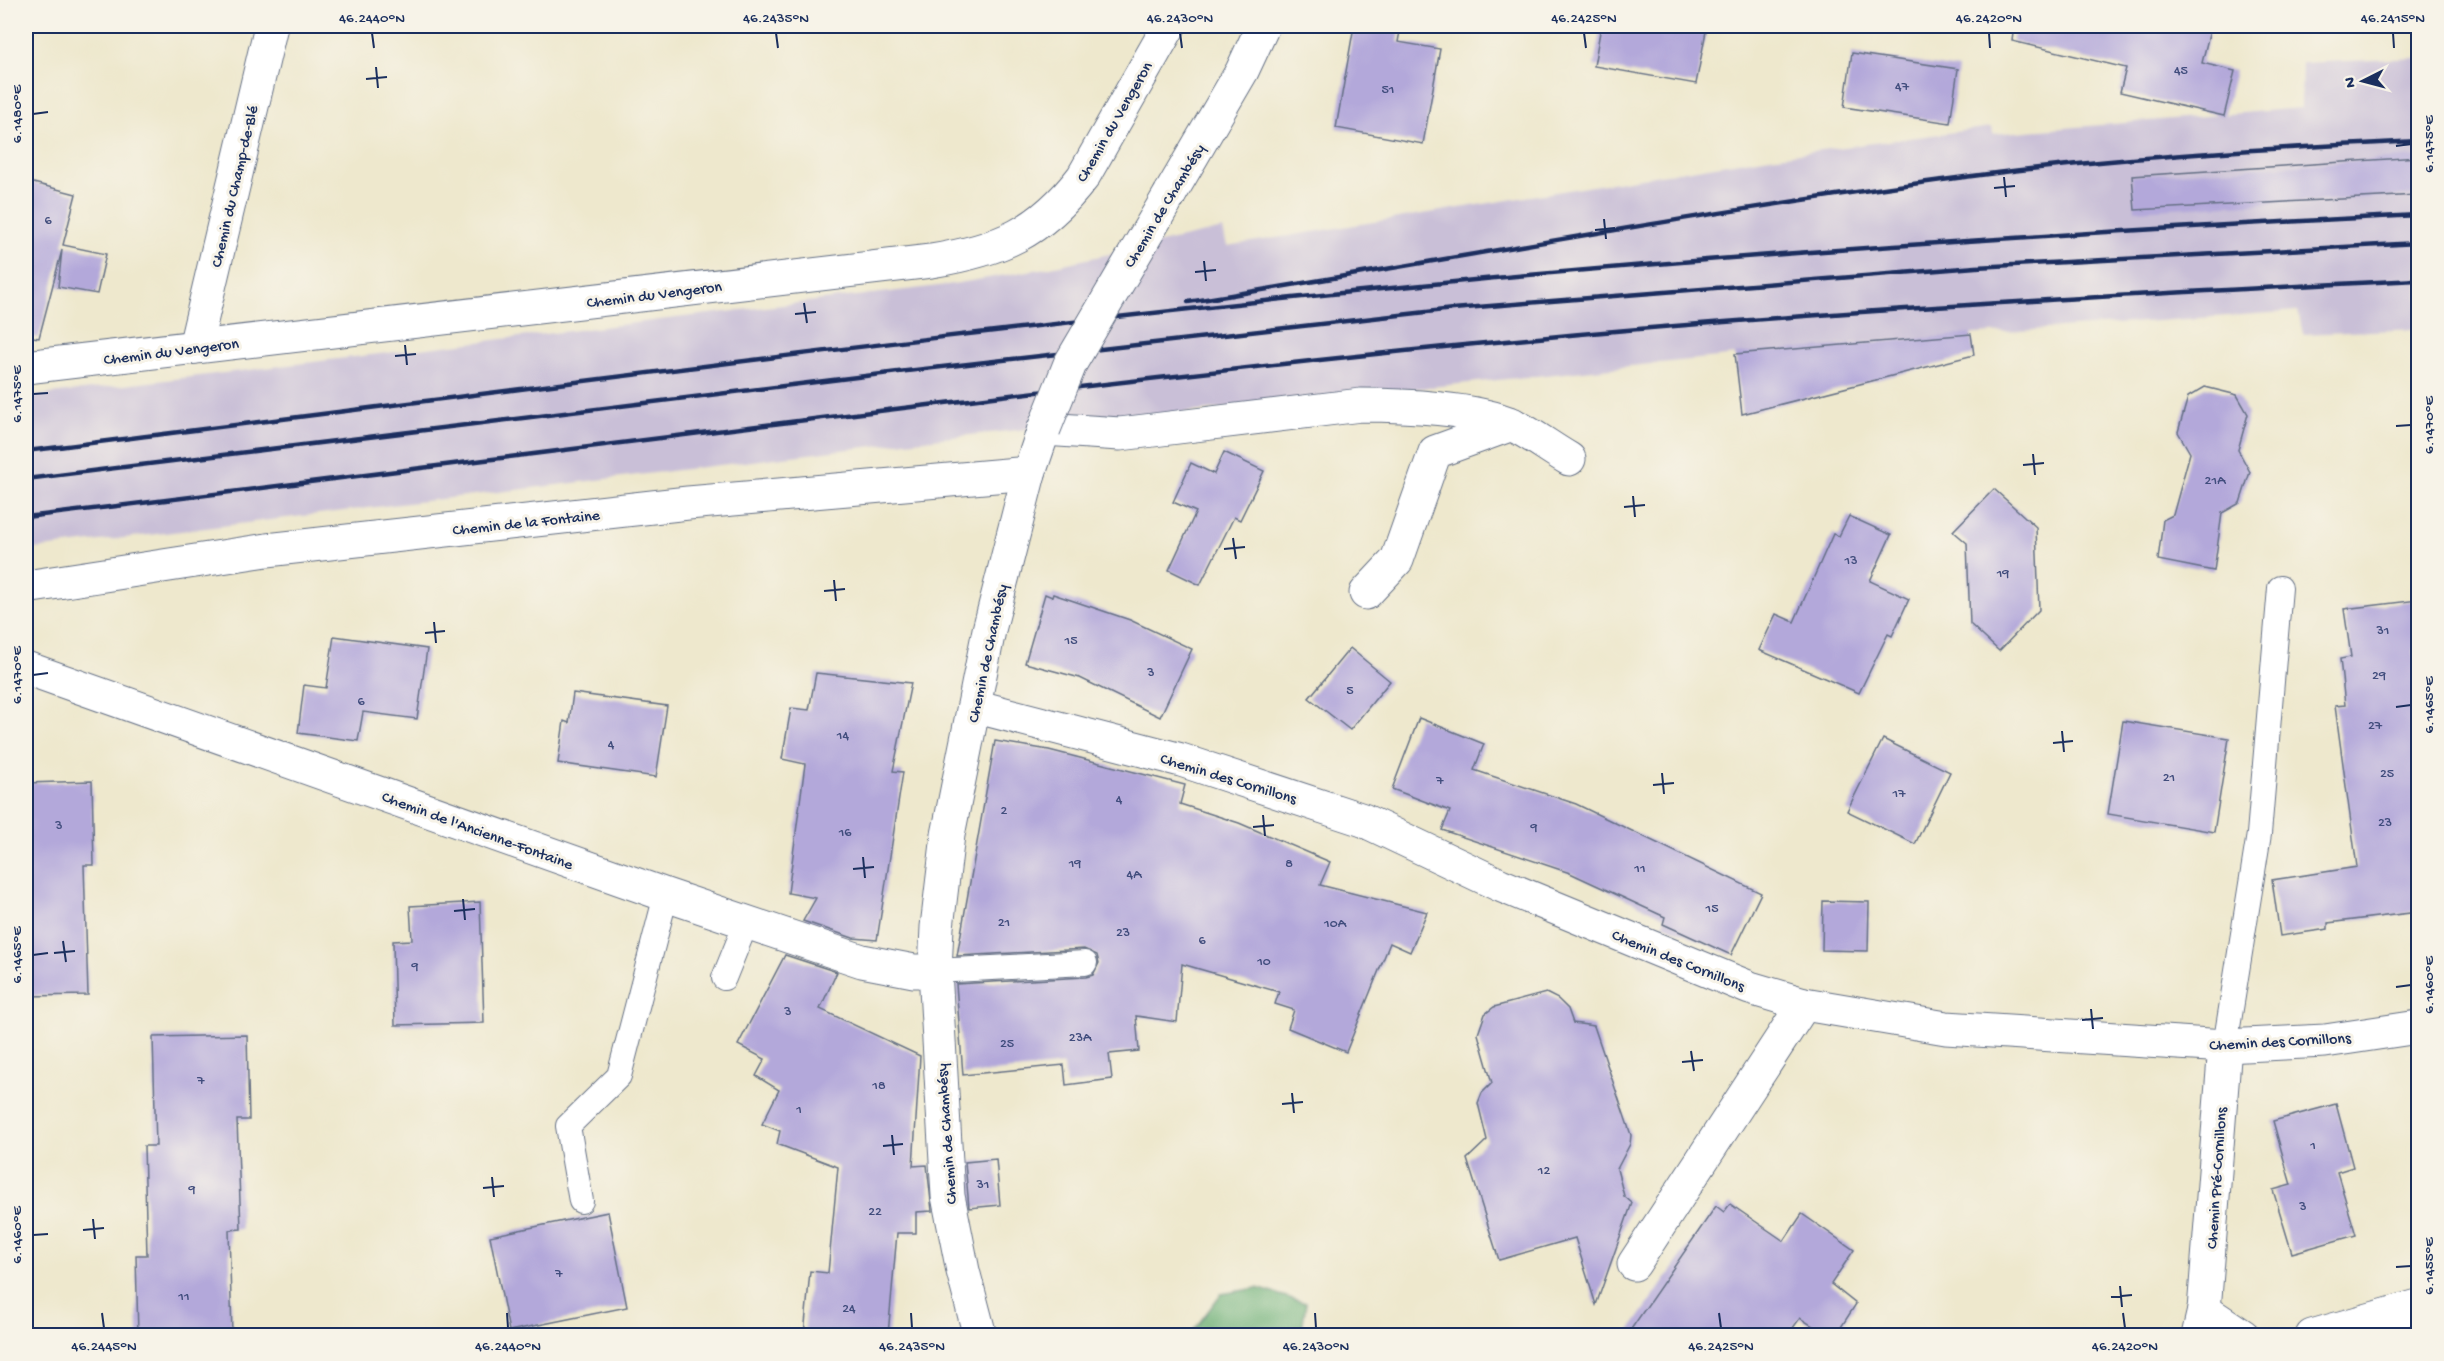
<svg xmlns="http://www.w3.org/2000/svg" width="2444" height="1361" font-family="'Gochi Hand',sans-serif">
  <rect width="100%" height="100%" fill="#f7f3e8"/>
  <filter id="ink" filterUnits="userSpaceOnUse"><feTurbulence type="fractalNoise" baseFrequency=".0167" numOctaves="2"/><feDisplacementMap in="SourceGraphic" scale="12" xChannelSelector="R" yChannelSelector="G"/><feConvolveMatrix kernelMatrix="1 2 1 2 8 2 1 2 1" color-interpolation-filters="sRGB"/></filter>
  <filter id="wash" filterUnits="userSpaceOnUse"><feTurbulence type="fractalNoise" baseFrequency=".008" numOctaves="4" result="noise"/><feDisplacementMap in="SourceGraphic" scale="24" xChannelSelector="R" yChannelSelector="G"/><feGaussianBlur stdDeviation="1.35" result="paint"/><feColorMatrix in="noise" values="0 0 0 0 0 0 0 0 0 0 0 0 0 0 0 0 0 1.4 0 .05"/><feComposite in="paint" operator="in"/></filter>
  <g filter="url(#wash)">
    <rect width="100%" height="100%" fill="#eee8cd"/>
    <polygon fill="#c9bfd7" points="2418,58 2418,329 2303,334 2298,311 1853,343 923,440 26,550 26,397 947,285 1046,268 1223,229 1227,246 1770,157 1992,127 1993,134 2301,108 2302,63"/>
    <polygon fill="#6aaf73" stroke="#426f68" stroke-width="1.5" points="1257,1288 1306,1303 1301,1335 1190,1335 1221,1294"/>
    <g id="blocks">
      <g fill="#b3a8da">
        <polygon points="1354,26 1401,26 1398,42 1440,49 1423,144 1336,128"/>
        <polygon points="1601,26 1707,26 1696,84 1594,66"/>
        <polygon points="2014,26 2211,26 2202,63 2235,71 2224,116 2120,92 2126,68 2012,41"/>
        <polygon points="1852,53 1958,69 1950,123 1844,107"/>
        <polygon points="2418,157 2418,195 2135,210 2132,176"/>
        <polygon points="26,181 76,194 63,245 106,254 97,294 58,287 62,250 39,338 26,336"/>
        <polygon points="1971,334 1974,355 1742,414 1735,354"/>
        <polygon points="2205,387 2237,395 2248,414 2238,450 2250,472 2240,503 2222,513 2214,571 2158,560 2163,520 2173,515 2190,453 2178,432 2188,397"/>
        <polygon points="1224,452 1264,471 1240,520 1234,517 1200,585 1169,570 1196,512 1173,502 1191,463 1214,474"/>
        <polygon points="1994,489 2036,527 2039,610 1999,651 1970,624 1967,543 1953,531"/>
        <polygon points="1849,516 1891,535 1870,581 1909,599 1892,636 1888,634 1859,693 1759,650 1776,614 1794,622 1833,534 1839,536"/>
        <polygon points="1045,594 1052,597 1053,594 1130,620 1192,649 1160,717 1080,678 1025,663"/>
        <polygon points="2418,600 2418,648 2413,649 2418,689 2418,912 2328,923 2328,929 2280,936 2272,880 2357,867 2335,706 2345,705 2340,659 2351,657 2344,609"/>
        <polygon points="334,636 427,649 417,719 363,712 358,741 298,733 304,685 326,688"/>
        <polygon points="1350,648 1390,681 1350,730 1309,698"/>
        <polygon points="816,673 911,683 893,771 903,772 877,940 853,938 803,921 816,898 788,893 805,764 782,759 791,708 809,710"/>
        <polygon points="573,693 667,706 656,777 558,763 564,721 569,723"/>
        <polygon points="1419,718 1484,744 1474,770 1576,804 1761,893 1731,955 1663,924 1665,917 1570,873 1442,830 1450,811 1392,789"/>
        <polygon points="2123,721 2229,738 2214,832 2108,814"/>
        <polygon points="1883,739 1950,772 1915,844 1847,811"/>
        <polygon points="995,741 1049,750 1185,785 1180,804 1239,823 1330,862 1320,885 1427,912 1410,952 1390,943 1346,1052 1288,1028 1294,1010 1275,1004 1279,992 1182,964 1177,1022 1136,1016 1139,1051 1109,1054 1112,1079 1066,1085 1064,1065 963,1075 956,984 1086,977 1093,975 1099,963 1097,955 1084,949 957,956"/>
        <polygon points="92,781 94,865 84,865 88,995 26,996 26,783"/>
        <polygon points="1823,901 1869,902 1868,951 1822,950"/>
        <polygon points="480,902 484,1023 395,1025 393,941 412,940 410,906"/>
        <polygon points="785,955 837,972 820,1009 920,1056 913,1166 927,1165 932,1211 916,1212 916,1233 897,1233 888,1335 804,1335 810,1271 828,1273 838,1167 777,1144 780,1131 762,1124 779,1090 756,1076 765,1059 738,1045"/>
        <polygon points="1546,993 1558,999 1568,1009 1573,1023 1594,1026 1631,1135 1630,1144 1617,1169 1624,1196 1632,1203 1596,1305 1575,1238 1499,1260 1467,1159 1487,1140 1478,1103 1482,1093 1492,1083 1478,1034 1485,1014 1494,1007"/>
        <polygon points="247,1035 249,1120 237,1120 241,1229 229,1230 232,1335 138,1335 136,1255 147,1255 144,1146 156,1146 153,1037"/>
        <polygon points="2336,1104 2353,1167 2337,1172 2356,1235 2292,1253 2273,1190 2291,1185 2273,1121"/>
        <polygon points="996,1159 1000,1205 969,1208 965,1162"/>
        <polygon points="1730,1204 1784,1241 1802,1214 1854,1250 1831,1284 1856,1304 1836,1335 1827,1335 1800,1318 1788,1335 1627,1335 1716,1206 1724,1212"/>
        <polygon points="608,1212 627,1307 509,1331 490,1236"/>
      </g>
    </g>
  </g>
  <g filter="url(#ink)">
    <use href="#blocks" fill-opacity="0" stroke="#657085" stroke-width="1.5"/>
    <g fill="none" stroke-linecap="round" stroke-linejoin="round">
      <g stroke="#657085" stroke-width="26">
        <g id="service">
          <polyline points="935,971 1085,963"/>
          <polyline points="724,978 747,921"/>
          <polyline points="2225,1046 2259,834 2280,588"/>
          <polyline points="581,1201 568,1126 619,1076 666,895"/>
        </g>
      </g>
      <g stroke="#657085" stroke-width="35">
        <polyline id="pedestrian" points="1634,1264 1804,1004"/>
      </g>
      <g stroke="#657085" stroke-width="35">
        <g id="minor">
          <polyline points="195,347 271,26"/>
          <path d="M26 367 931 261C1000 250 1040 233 1083 177L1169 26"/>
          <path d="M1044 429 1120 434 1361 405C1402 405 1476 408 1513 425 1532 434 1550 448 1569 459"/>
          <polyline points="26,587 267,550 688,503 1029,473"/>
          <polyline points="1366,593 1397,560 1435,452 1512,424"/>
          <polyline points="26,668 666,895 862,961 914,971 935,971"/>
          <polyline points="974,706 1181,760 1363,820 1500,885 1750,988 1804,1004 1946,1028 2225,1046 2325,1041 2418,1027"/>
          <polyline points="2204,1310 2243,1336"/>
          <polyline points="2198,1336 2204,1310 2225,1046"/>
          <polyline points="2312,1336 2418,1306"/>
        </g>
      </g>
      <g stroke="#657085" stroke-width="35">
        <g id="tertiary">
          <polyline points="1170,194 1242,71 1263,26"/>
          <polyline points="980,1336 963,1271 948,1196 935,971 937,927 948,835 989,630 1029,473 1044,429"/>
        </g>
      </g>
      <use href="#service" stroke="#fff" stroke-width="24"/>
      <use href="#pedestrian" stroke="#fff" stroke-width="33"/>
      <use href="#minor" stroke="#fff" stroke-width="33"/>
      <use href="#tertiary" stroke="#fff" stroke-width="33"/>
      <g stroke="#1b2f5e" stroke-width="4.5">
        <path d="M1188 302C1457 259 1725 207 1996 173 2136 156 2277 148 2418 141"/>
        <path d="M26 451C501 393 977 327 1454 282 1775 251 2097 231 2418 215"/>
        <polyline points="26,479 898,372 1453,309 1976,267 2418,243"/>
        <path d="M26 517C501 460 977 394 1454 346 1774 314 2097 296 2418 280"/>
      </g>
      <g stroke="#657085" stroke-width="35" stroke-linecap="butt">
        <polyline id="tertiary-bridge" points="1044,429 1070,364 1170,194"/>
      </g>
      <use href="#tertiary-bridge" stroke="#fff" stroke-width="33"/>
    </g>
  </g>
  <path fill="none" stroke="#1b2f5e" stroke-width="2" d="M372 33 374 48M776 33 778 48M1180 33 1182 48M1584 33 1586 48M1989 33 1990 48M2393 33 2394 48M376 67 378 88M366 79 387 77M33 114 48 112M2396 146 2411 144M2004 177 2006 197M1994 188 2015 186M1604 219 1606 239M1595 230 1615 228M1204 261 1206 281M1195 272 1216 270M804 303 807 323M795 314 816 312M405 345 407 365M395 356 416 354M33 394 48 393M2396 426 2411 425M2033 454 2035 475M2023 465 2044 463M1633 496 1635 517M1624 507 1645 505M1233 538 1236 559M1224 549 1245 547M834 580 836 601M824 591 845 589M434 622 436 643M425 633 445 631M33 675 48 673M2396 707 2411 705M2062 731 2064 752M2053 743 2073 741M1662 773 1664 794M1653 785 1674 783M1263 815 1265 836M1253 827 1274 825M863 857 865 878M853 869 874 867M463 899 465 920M454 911 475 909M63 941 66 962M54 953 75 951M33 955 48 953M2396 987 2411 985M2091 1009 2093 1029M2082 1020 2103 1018M1691 1051 1694 1071M1682 1062 1703 1060M1292 1093 1294 1113M1282 1104 1303 1102M892 1135 894 1155M883 1146 903 1144M492 1177 494 1197M483 1188 504 1186M93 1219 95 1239M83 1230 104 1228M33 1235 48 1234M2396 1267 2411 1266M2120 1286 2122 1307M2111 1297 2132 1295M102 1313 104 1328M507 1313 508 1328M911 1313 912 1328M1315 1313 1316 1328M1719 1313 1721 1328M2123 1313 2125 1328"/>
  <g text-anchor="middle" stroke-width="6" stroke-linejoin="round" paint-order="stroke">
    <g font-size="14" fill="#414d7d">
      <text x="2181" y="74">45</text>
      <text x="1902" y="90">47</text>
      <text x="1388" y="93">51</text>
      <text x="48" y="224">6</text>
      <text x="2215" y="484">21A</text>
      <text x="1851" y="564">13</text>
      <text x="2003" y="577">19</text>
      <text x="2383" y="634">31</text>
      <text x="1071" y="644">15</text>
      <text x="1151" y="676">3</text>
      <text x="2379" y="679">29</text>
      <text x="1350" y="694">5</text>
      <text x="361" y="705">6</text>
      <text x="2375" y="729">27</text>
      <text x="843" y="739">14</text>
      <text x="611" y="748">4</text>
      <text x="2387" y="777">25</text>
      <text x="2169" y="781">21</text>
      <text x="1440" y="784">7</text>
      <text x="1899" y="797">17</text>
      <text x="1119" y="803">4</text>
      <text x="1004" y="814">2</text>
      <text x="2385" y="826">23</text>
      <text x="59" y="829">3</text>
      <text x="1534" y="831">9</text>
      <text x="845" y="836">16</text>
      <text x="1075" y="867">19</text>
      <text x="1289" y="867">8</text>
      <text x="1640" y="872">11</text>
      <text x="1134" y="878">4A</text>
      <text x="1712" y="912">15</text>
      <text x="1004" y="926">21</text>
      <text x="1335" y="927">10A</text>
      <text x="1123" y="936">23</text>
      <text x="1202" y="944">6</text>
      <text x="1264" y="965">10</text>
      <text x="415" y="970">9</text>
      <text x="788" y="1015">3</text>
      <text x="1080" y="1041">23A</text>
      <text x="1007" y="1047">25</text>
      <text x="201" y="1084">7</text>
      <text x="879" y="1089">18</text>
      <text x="799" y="1113">1</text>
      <text x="2313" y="1149">1</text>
      <text x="1544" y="1174">12</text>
      <text x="983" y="1188">31</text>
      <text x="192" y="1193">9</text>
      <text x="2303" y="1210">3</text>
      <text x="875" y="1215">22</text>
      <text x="559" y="1277">7</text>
      <text x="184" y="1300">11</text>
      <text x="849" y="1312">24</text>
    </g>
    <g font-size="16" fill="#1b2f5e" stroke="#f7f3e8">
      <text transform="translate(1113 121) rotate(-60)" y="6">Chemin du Vengeron</text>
      <text transform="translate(233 186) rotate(-77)" y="6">Chemin du Champ-de-Blé</text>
      <text transform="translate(1163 205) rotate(-59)" y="6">Chemin de Chambésy</text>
      <text transform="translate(654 293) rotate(-7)" y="6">Chemin du Vengeron</text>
      <text transform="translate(171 350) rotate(-7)" y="6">Chemin du Vengeron</text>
      <text transform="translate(526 521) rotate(-6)" y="6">Chemin de la Fontaine</text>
      <text transform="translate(986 653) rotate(-78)" y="6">Chemin de Chambésy</text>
      <text transform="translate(1229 777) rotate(17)" y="6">Chemin des Cornillons</text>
      <text transform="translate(478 829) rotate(20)" y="6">Chemin de l'Ancienne-Fontaine</text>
      <text transform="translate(1679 959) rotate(22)" y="6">Chemin des Cornillons</text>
      <text transform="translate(2280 1040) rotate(-3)" y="6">Chemin des Cornillons</text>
      <text transform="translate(945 1134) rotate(-94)" y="6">Chemin de Chambésy</text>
      <text transform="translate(2215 1178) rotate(-86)" y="6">Chemin Pré-Cornillons</text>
    </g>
  </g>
  <rect width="2444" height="1361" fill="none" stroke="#f7f3e8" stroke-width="66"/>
  <g transform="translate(2363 81) rotate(264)" stroke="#f7f3e8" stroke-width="4.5" paint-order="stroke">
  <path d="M0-4.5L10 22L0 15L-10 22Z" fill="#1b2f5e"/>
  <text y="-9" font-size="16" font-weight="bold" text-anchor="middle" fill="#1b2f5e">N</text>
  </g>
  <rect x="33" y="33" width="2378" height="1295" fill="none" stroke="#1b2f5e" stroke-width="2"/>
  <g font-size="15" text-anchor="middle" fill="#1b2f5e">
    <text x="372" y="22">46.2440°N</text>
    <text x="776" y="22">46.2435°N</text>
    <text x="1180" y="22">46.2430°N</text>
    <text x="1584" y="22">46.2425°N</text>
    <text x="1989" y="22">46.2420°N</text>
    <text x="2393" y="22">46.2415°N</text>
    <text transform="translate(16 114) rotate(-90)" y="5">6.1480°E</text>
    <text transform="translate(2428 144) rotate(-90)" y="5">6.1475°E</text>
    <text transform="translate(16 394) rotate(-90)" y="5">6.1475°E</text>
    <text transform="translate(2428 425) rotate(-90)" y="5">6.1470°E</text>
    <text transform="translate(16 675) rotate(-90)" y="5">6.1470°E</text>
    <text transform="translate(2428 705) rotate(-90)" y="5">6.1465°E</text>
    <text transform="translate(16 955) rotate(-90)" y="5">6.1465°E</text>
    <text transform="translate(2428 985) rotate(-90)" y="5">6.1460°E</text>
    <text transform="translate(16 1235) rotate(-90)" y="5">6.1460°E</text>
    <text transform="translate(2428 1266) rotate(-90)" y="5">6.1455°E</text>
    <text x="104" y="1350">46.2445°N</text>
    <text x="508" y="1350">46.2440°N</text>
    <text x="912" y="1350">46.2435°N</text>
    <text x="1316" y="1350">46.2430°N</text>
    <text x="1721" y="1350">46.2425°N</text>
    <text x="2125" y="1350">46.2420°N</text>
  </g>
</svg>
